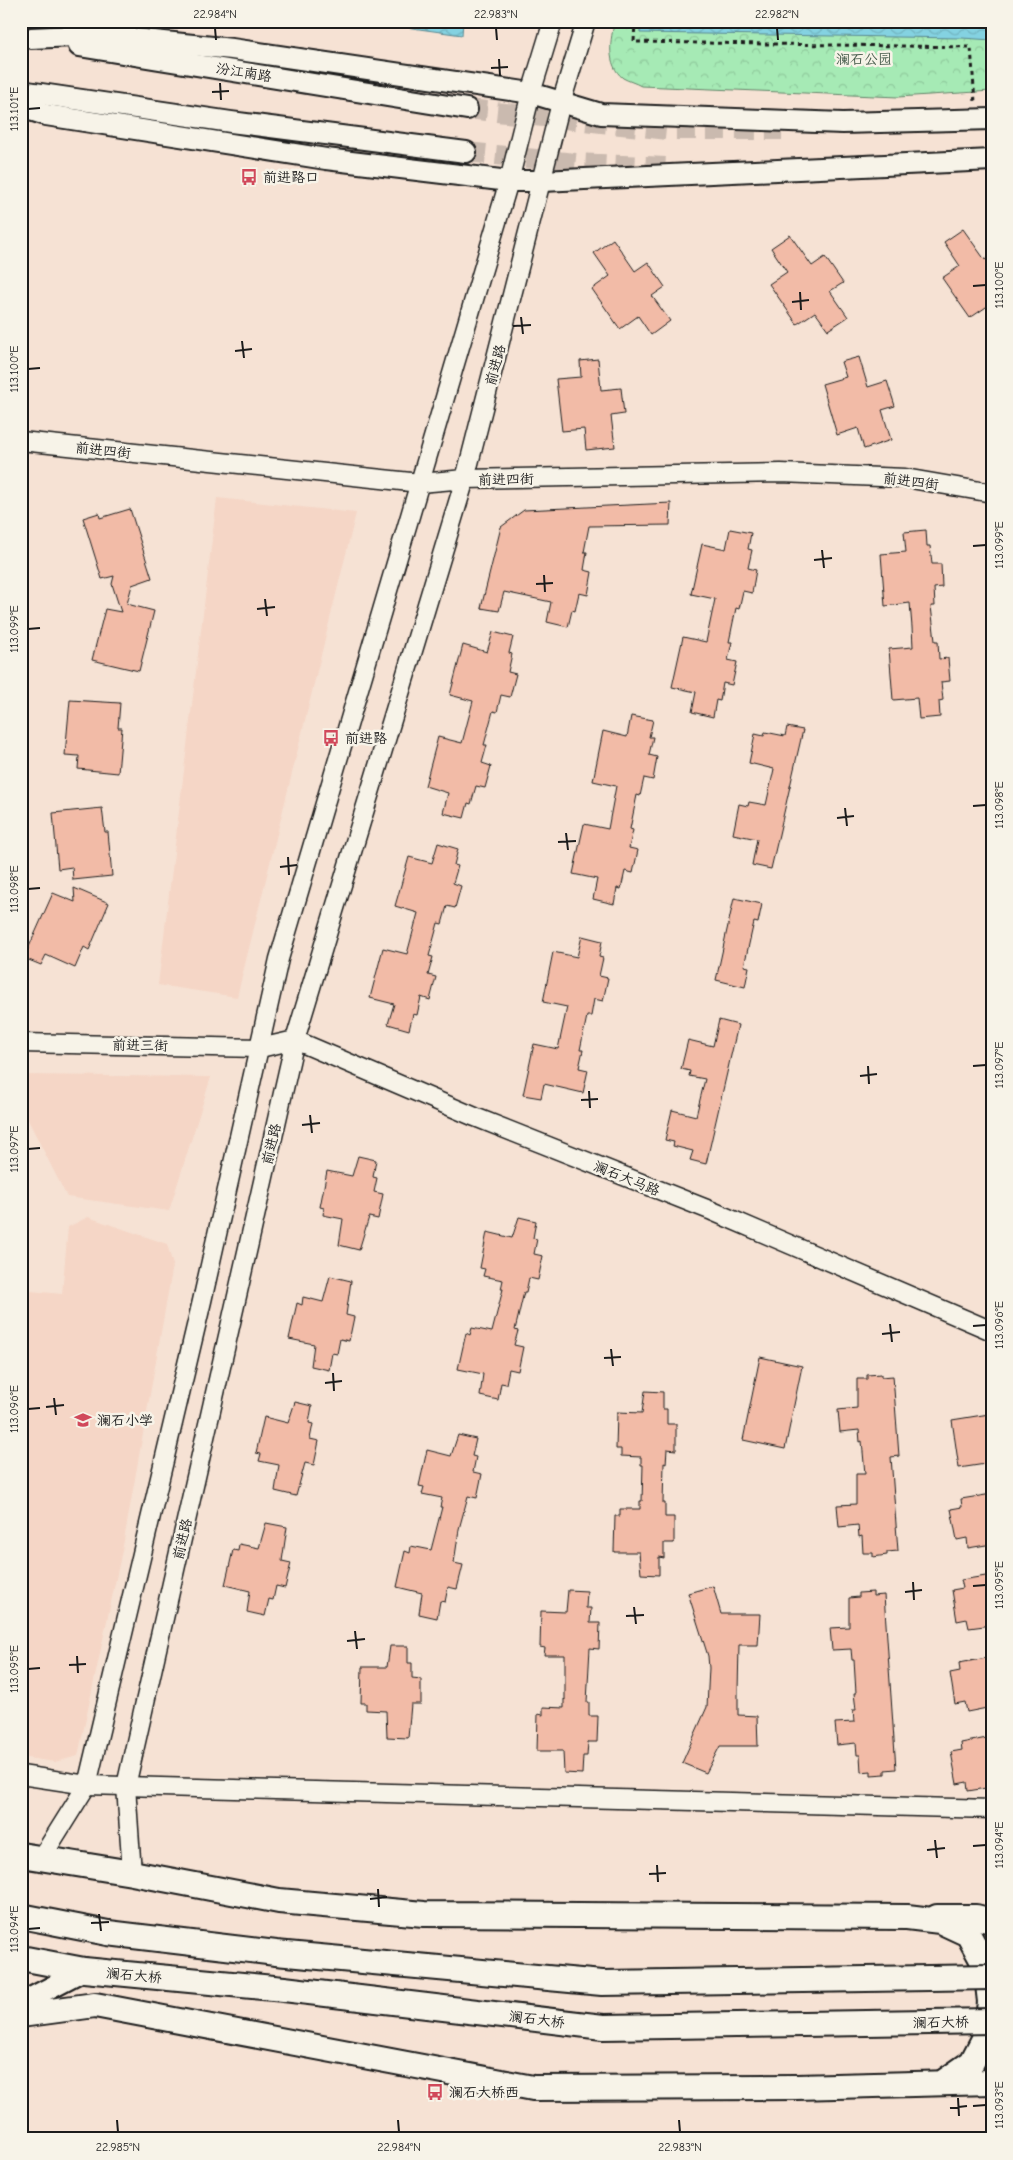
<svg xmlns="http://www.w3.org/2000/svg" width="1013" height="2160" font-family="'Comic Neue','LXGW WenKai TC',sans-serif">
  <defs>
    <pattern id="park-crowns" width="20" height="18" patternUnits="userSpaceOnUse" patternTransform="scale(1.25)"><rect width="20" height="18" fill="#a6eab5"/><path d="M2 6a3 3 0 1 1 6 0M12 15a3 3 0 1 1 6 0" fill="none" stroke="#8ec89b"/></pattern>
    <pattern id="water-waves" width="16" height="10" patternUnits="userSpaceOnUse" patternTransform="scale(1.25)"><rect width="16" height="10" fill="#84d2e1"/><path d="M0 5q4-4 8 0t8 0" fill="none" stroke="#71b4c0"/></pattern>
  </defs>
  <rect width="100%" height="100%" fill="#f6e2d4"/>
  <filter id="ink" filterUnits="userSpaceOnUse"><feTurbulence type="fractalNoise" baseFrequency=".02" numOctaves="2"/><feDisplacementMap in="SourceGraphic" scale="10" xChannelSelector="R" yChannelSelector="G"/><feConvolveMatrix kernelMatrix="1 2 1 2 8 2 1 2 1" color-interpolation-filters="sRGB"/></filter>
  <g filter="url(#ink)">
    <g fill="#f5d6c6">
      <polygon points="217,498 356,513 237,997 158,985"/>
      <polygon points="21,1075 211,1077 169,1211 67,1197 21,1106"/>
      <polygon points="88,1217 167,1244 173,1265 123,1546 78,1756 55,1762 21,1757 21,1290 62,1294 68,1227"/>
    </g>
    <path fill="url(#park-crowns)" stroke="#618368" d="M615 21H992V91L898 97 641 86C636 83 628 81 623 78 606 65 610 39 615 21Z"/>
    <g fill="url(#water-waves)" stroke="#5a8992">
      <polygon points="362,21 463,21 462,35"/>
      <polygon points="640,21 992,21 992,40 962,38 640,33"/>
    </g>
    <g fill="#f2bba7" stroke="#1c1c1c">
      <polygon points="963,229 985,260 992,255 992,303 970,318 942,278 960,266 944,242"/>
      <polygon points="790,235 812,266 825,257 843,283 830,291 848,317 828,330 815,312 797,324 769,284 787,272 771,248"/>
      <polygon points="613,239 635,271 648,262 665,287 652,296 670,321 651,335 638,316 620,329 592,289 610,276 594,253"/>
      <polygon points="859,357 868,387 887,381 895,406 882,410 891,440 864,449 858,428 837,435 822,384 846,377 841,362"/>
      <polygon points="598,359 601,390 621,388 624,414 611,416 615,447 586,450 584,429 562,431 556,379 581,377 580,361"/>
      <polygon points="671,503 670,525 589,526 584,552 587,552 584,570 592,572 588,595 579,593 575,611 572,610 568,627 547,622 551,602 504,592 499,611 481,608 501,527 524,510"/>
      <polygon points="130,509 152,578 132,585 127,604 154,611 139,671 92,660 105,609 121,612 112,584 114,576 102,579 83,518 99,513 100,518"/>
      <polygon points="730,529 751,533 748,549 752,550 748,568 756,570 752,593 743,591 739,609 736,608 729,642 732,642 728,660 737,662 732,685 723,683 720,701 716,700 713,717 692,712 696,692 672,687 683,637 706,642 715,599 691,594 702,544 726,549"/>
      <polygon points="926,530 927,546 930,546 932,564 941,564 942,587 934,588 935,606 931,606 935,641 938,641 939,659 948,658 950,681 941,682 943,700 939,701 940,717 919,719 917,698 893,700 889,649 913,647 912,627 910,603 885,606 881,554 906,552 904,532"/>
      <polygon points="493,632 513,637 509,653 512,654 508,672 516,674 510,697 501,695 497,712 493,711 484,745 487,745 482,763 491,766 485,788 476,786 471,804 468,803 464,818 443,813 448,793 425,786 438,737 462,743 473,701 450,695 463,645 487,652"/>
      <polygon points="70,700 120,703 118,728 122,728 118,773 78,769 79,756 65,755"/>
      <polygon points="631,716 653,720 649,737 653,737 649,755 657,757 653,780 644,778 640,796 637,795 630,829 633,830 629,848 638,850 633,873 625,871 621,889 617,888 614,904 593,899 597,879 573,874 584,824 608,829 616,786 593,781 603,731 627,737"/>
      <polygon points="787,727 803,730 771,869 752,865 757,839 733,834 739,804 748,806 749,802 766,805 774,769 749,763 755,734 764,736 765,732 785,736"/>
      <polygon points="102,808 105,832 108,832 112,876 73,880 72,867 58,869 53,813"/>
      <polygon points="438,843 458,849 454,865 458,866 453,883 461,886 455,908 447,906 442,924 438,923 429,956 433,957 428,975 436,977 430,1000 421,997 417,1015 413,1014 409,1030 388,1024 394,1004 370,998 383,948 407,954 418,913 395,906 409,857 432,863"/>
      <polygon points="74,888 109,903 89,950 84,947 75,968 46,955 41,965 24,958 53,893 75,902"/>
      <polygon points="734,898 762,904 758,923 754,922 744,966 749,967 745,987 716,980"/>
      <polygon points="582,936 602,941 599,957 603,958 599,976 608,978 603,1001 594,999 591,1016 587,1016 580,1050 583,1050 579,1068 588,1070 583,1093 544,1084 541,1098 523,1095 534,1044 558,1049 567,1007 543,1002 553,952 577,957"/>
      <polygon points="719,1020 738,1025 706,1164 690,1160 693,1151 673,1146 674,1142 665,1140 672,1110 696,1116 705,1079 689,1076 690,1071 681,1069 688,1040 713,1046"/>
      <polygon points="358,1156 376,1160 373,1177 377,1178 374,1192 383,1194 378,1219 369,1217 359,1250 339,1245 343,1219 323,1215 324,1208 320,1207 327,1171 352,1176"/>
      <polygon points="519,1217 536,1221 533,1238 537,1239 534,1254 543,1256 538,1280 529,1278 526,1292 524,1292 515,1330 518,1331 514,1345 523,1347 518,1371 509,1369 506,1384 501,1383 498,1400 480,1396 483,1374 458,1369 466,1333 470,1335 472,1328 492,1332 503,1289 501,1289 503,1280 483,1276 485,1269 480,1268 487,1232 512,1238"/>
      <polygon points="330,1276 351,1281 346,1315 354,1317 349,1341 340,1339 337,1354 332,1353 329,1370 311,1366 314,1344 289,1339 297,1303 302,1305 303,1297 323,1302"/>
      <polygon points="760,1357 802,1366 785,1449 743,1440"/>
      <polygon points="881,1374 881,1377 893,1376 899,1456 891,1457 898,1551 887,1552 887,1555 873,1557 873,1553 863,1553 862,1536 859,1537 858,1525 839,1527 837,1505 856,1504 856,1474 865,1474 862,1441 860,1442 859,1430 840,1432 838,1410 857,1408 857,1379 867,1379 867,1375"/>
      <polygon points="645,1391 663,1392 663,1409 667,1409 667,1424 676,1424 676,1450 667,1449 666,1464 664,1463 663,1503 665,1503 665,1517 674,1517 674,1543 664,1543 664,1558 659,1557 659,1575 641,1574 639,1552 614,1552 615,1516 620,1516 620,1509 640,1509 640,1501 642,1501 643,1465 641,1465 641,1457 621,1456 621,1449 616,1449 617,1412 642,1413"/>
      <polygon points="295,1402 312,1406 309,1423 313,1424 310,1439 319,1441 314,1465 305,1463 296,1496 275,1491 279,1465 259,1461 261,1454 256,1453 264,1417 288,1423"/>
      <polygon points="989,1414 990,1419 992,1419 992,1463 959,1468 952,1420"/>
      <polygon points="458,1435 476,1439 472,1456 476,1457 473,1472 482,1474 477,1498 468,1496 459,1529 454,1563 463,1565 457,1589 448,1587 445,1602 440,1601 437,1618 419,1614 422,1593 397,1587 405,1551 410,1553 411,1546 431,1550 442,1507 440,1507 442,1498 422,1494 424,1487 419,1486 427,1450 451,1456"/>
      <polygon points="992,1494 992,1544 968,1548 967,1538 957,1540 951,1509 962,1507 961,1499"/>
      <polygon points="266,1523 287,1527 282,1561 291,1563 285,1588 276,1586 273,1600 269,1599 265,1616 247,1612 250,1591 225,1585 233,1550 238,1551 239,1544 259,1548"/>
      <polygon points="992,1575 992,1625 969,1628 967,1619 957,1621 952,1590 963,1588 961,1580"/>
      <polygon points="713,1586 721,1614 760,1614 758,1645 739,1645 738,1691 738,1715 757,1716 758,1746 720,1746 706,1773 682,1763 707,1707 709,1668 708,1656 688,1593"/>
      <polygon points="568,1590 587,1591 586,1608 591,1608 590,1623 600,1623 599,1649 590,1648 587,1702 589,1702 589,1716 598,1716 597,1742 588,1742 587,1756 583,1756 582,1774 564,1773 563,1751 537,1751 538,1714 543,1715 543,1707 564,1708 564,1699 565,1700 565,1655 544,1655 545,1648 540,1647 541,1611 566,1612"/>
      <polygon points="873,1592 873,1596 884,1595 896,1769 885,1770 885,1774 871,1775 871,1771 861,1772 860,1755 857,1755 856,1743 837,1745 835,1723 854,1722 853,1710 856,1710 854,1693 856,1693 854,1660 852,1660 851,1649 832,1650 830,1628 849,1627 849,1598 859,1597 859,1593"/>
      <polygon points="390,1646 408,1646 408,1663 412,1663 412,1678 421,1679 421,1704 411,1704 408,1738 387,1737 386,1711 366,1710 366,1703 361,1703 362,1667 387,1667"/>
      <polygon points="992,1657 992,1707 967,1712 965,1702 955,1704 950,1673 960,1671 959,1663"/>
      <polygon points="992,1737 992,1787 968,1791 967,1782 957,1784 951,1752 962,1750 961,1743"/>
    </g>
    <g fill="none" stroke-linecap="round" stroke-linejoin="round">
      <g stroke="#cabaaf" stroke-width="20" stroke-dasharray="20 10" stroke-linecap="butt">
        <polyline points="467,109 669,130 782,130"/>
        <polyline points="466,152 577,163 668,167"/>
      </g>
      <g stroke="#1c1c1c" stroke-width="21">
        <g id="tertiary">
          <polyline points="21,441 420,483 465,479 781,473 905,478 992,493"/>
          <polyline points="21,1043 260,1048 295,1040 475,1117 712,1211 992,1331"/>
          <polyline points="21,1775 87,1785 992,1809"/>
          <polyline points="42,1857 87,1785 202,1301 279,959 509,181 531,93 553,21"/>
          <polyline points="132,1873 126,1786 295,1040 465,479 561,103 586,21"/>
        </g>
      </g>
      <g stroke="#1c1c1c" stroke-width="24">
        <g id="secondary">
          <polyline points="31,38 96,35 232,49 531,93 601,114 843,123 992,119"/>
          <polyline points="79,46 467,109"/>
          <polyline points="21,91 231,122 466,152"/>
          <polyline points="21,107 46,115 326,159 509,181 542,181 992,160"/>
          <polyline points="21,2003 84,1970"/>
        </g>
      </g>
      <g stroke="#1c1c1c" stroke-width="28">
        <g id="trunk">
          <polyline points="21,1855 132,1873 279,1901 424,1914 907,1917 940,1921 968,1934 986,1967 990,2002 986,2035 972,2062 942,2083"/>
          <polyline points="21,1916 108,1933"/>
          <polyline points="937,1917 976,1917 992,1921"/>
          <polyline points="21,1958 84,1970"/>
          <polyline points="21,2015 95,2005 533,2088 796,2087 992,2082"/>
        </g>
      </g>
      <polyline stroke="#1c1c1c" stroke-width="3" stroke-dasharray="4 4" stroke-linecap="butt" points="635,21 634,42 971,47 975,102"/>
      <use href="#tertiary" stroke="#f7f3e8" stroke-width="18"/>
      <use href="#secondary" stroke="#f7f3e8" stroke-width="20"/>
      <use href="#trunk" stroke="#f7f3e8" stroke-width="24"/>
      <g stroke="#1c1c1c" stroke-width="28" stroke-linecap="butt">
        <g id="trunk-bridge">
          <polyline points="108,1933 276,1953 602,1983 992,1977"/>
          <polyline points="84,1970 284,1989 603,2027 992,2021"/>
        </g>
      </g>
      <use href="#trunk-bridge" stroke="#f7f3e8" stroke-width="24"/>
    </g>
  </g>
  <path fill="none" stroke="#1c1c1c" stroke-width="2" d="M215 28 216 40M496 28 497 40M777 28 778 40M499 59 500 76M491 68 508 67M220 83 221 100M212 92 229 91M28 109 40 108M973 286 986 285M800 292 801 310M792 302 809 300M521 317 523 334M513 326 531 325M242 341 244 358M235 351 252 349M28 369 40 368M973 546 986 545M822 550 824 568M814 560 832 558M544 575 545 592M536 584 553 583M265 599 267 616M257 609 275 607M28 629 40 628M973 806 986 805M845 808 847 826M837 818 854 816M566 833 568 850M558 842 576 841M288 857 289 875M280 867 297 865M28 889 40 888M868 1066 869 1084M973 1066 986 1065M860 1076 877 1074M589 1091 590 1108M581 1100 598 1099M310 1115 312 1133M302 1125 320 1123M28 1149 40 1148M890 1324 892 1342M973 1326 986 1325M882 1334 900 1332M611 1349 613 1366M604 1358 621 1357M333 1373 334 1391M325 1383 342 1381M54 1398 56 1415M46 1407 64 1405M28 1409 40 1408M913 1582 914 1600M973 1586 986 1585M905 1592 922 1590M634 1607 636 1624M626 1616 644 1615M355 1631 357 1649M347 1641 365 1639M77 1656 78 1673M69 1665 86 1664M28 1669 40 1668M935 1840 937 1858M973 1846 986 1845M927 1850 945 1848M657 1865 658 1882M649 1874 666 1873M378 1889 379 1907M370 1899 387 1897M99 1914 101 1931M91 1923 109 1922M28 1929 40 1928M958 2098 959 2116M973 2106 986 2105M950 2108 967 2106M117 2120 118 2132M398 2120 399 2132M679 2120 680 2132"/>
  <defs>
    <g id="bus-bare" transform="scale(1.35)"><path d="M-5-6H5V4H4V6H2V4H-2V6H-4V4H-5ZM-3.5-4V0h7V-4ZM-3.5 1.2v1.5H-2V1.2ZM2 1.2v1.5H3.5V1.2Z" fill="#d1495b" stroke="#f7f3e8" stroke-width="2.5" paint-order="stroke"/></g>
    <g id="school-bare" transform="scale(1.35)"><path d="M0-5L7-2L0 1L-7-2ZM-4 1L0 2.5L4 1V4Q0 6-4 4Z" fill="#d1495b" stroke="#f7f3e8" stroke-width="2.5" paint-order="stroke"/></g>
  </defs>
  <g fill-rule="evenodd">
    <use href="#bus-bare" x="249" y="177"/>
    <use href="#bus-bare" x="331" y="738"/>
    <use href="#school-bare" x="83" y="1420"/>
    <use href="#bus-bare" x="435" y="2092"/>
  </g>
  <g text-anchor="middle" stroke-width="5" stroke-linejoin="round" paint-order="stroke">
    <g font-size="14" fill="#455a4a" stroke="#f7f3e8">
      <text x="864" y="64">澜石公园</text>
    </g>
    <g font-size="14" fill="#1c1c1c" stroke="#f7f3e8">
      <text transform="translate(244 72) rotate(9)" y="5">汾江南路</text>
      <text transform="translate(495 365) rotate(-75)" y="5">前进路</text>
      <text transform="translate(103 450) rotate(6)" y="5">前进四街</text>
      <text transform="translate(506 479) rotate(-1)" y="5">前进四街</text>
      <text transform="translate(911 481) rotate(7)" y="5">前进四街</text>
      <text transform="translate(140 1045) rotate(1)" y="5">前进三街</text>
      <text transform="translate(271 1144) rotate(-77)" y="5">前进路</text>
      <text transform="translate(627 1178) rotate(22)" y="5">澜石大马路</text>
      <text transform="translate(182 1539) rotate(-77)" y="5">前进路</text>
      <text transform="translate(134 1975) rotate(5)" y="5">澜石大桥</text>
      <text transform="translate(537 2019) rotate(7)" y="5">澜石大桥</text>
      <text transform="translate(941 2022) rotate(-1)" y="5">澜石大桥</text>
    </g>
    <g font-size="14" fill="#1c1c1c" stroke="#f7f3e8" text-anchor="start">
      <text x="263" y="182">前进路口</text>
      <text x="345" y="743">前进路</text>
      <text x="97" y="1425">澜石小学</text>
      <text x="449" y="2097">澜石大桥西</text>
    </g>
  </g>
  <rect width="1013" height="2160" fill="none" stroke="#f7f3e8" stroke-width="55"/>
  <rect x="28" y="28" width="958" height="2104" fill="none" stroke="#1c1c1c" stroke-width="2"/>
  <g font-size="12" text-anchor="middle" fill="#1c1c1c">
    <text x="215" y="18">22.984°N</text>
    <text x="496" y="18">22.983°N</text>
    <text x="777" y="18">22.982°N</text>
    <text transform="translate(14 109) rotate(-90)" y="4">113.101°E</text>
    <text transform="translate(999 285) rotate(-90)" y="4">113.100°E</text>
    <text transform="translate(14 369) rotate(-90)" y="4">113.100°E</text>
    <text transform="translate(999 545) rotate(-90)" y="4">113.099°E</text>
    <text transform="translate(14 629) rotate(-90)" y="4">113.099°E</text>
    <text transform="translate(999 805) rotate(-90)" y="4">113.098°E</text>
    <text transform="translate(14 889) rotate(-90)" y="4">113.098°E</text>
    <text transform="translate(999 1065) rotate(-90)" y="4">113.097°E</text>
    <text transform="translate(14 1149) rotate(-90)" y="4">113.097°E</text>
    <text transform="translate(999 1325) rotate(-90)" y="4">113.096°E</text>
    <text transform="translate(14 1409) rotate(-90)" y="4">113.096°E</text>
    <text transform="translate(999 1585) rotate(-90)" y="4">113.095°E</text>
    <text transform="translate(14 1669) rotate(-90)" y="4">113.095°E</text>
    <text transform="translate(999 1845) rotate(-90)" y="4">113.094°E</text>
    <text transform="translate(14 1929) rotate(-90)" y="4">113.094°E</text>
    <text transform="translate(999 2105) rotate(-90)" y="4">113.093°E</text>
    <text x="118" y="2151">22.985°N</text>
    <text x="399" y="2151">22.984°N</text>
    <text x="680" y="2151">22.983°N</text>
  </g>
</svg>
